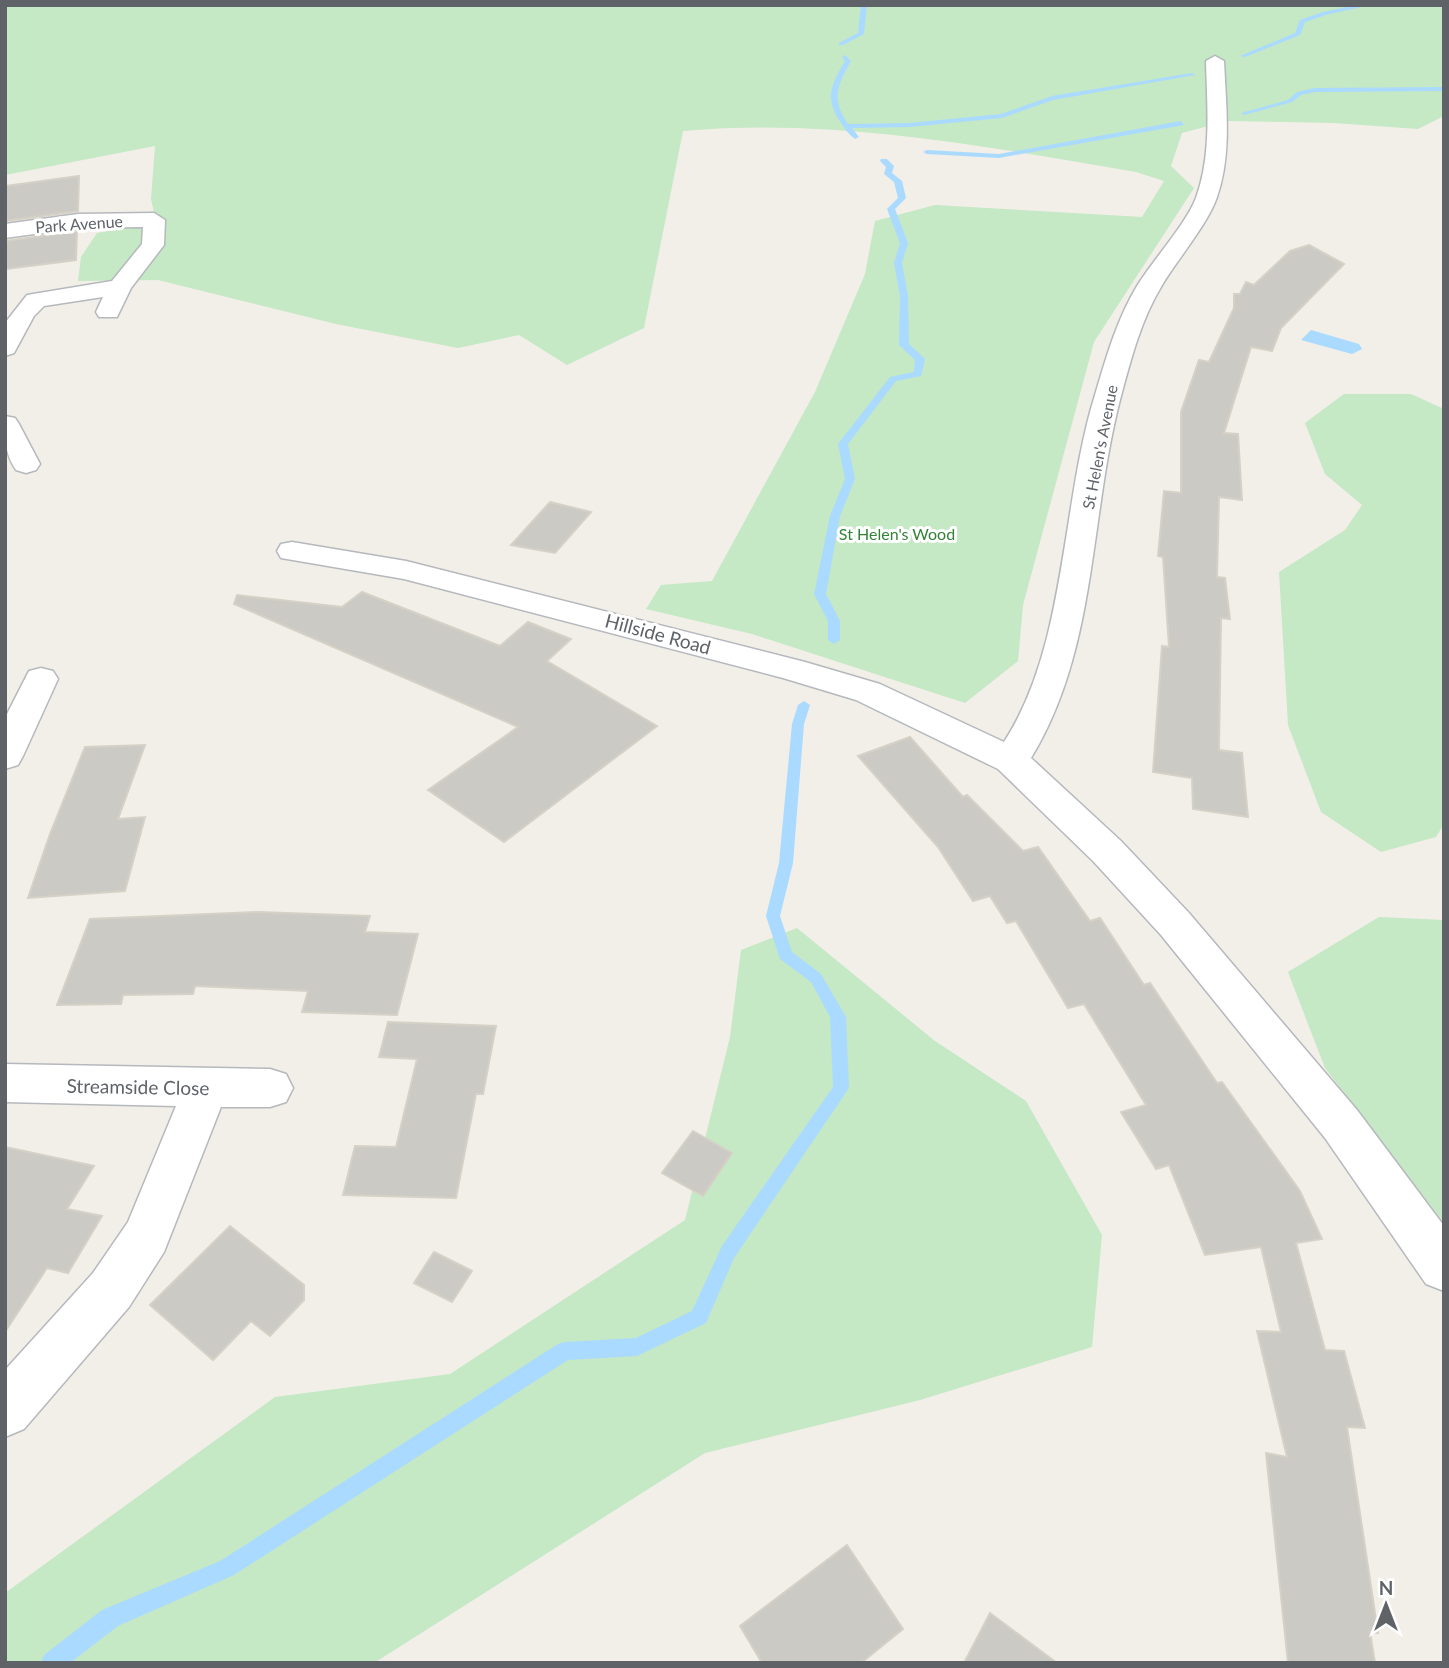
<svg xmlns="http://www.w3.org/2000/svg" width="1449" height="1668" font-family="Lato,sans-serif">
  <rect width="100%" height="100%" fill="#f1efe8"/>
  <g fill="#c5e8c5">
    <path d="M5 5H1444V116L1418 129 1334 123 1227 121 1182 133 1171 166 1194 188 1094 342 1023 605 1018 661 965 703 752 634 646 609 661 585 712 581 815 392 865 274 875 221 935 205 1142 217 1164 181 1136 172C987 147 836 117 683 131L644 328 567 365 519 335 458 348 336 324 158 280 78 281 81 257 97 233 156 222 151 199 155 146 5 175Z"/>
    <polygon points="1344,394 1411,394 1444,409 1444,824 1436,837 1381,852 1321,812 1288,725 1279,572 1345,530 1362,505 1325,474 1305,423"/>
    <polygon points="1379,917 1444,920 1444,1223 1325,1068 1288,972"/>
    <polygon points="797,928 935,1041 1026,1101 1102,1235 1092,1347 920,1400 705,1453 374,1663 5,1663 5,1593 275,1397 450,1374 685,1220 730,1037 741,950"/>
  </g>
  <polygon fill="#aadaff" points="1311,330 1359,344 1362,349 1352,354 1301,340"/>
  <g fill="none" stroke-linecap="round" stroke-linejoin="round">
    <g fill="#aadaff" fill-rule="evenodd">
      <polygon points="861,5 867,5 864,34 843,45 839,45 839,43 858,33"/>
      <polygon points="1356,5 1370,5 1326,15 1305,22 1300,35 1245,57 1240,56 1295,33 1300,20 1323,12"/>
      <path d="M845 55 851 61C837 86 831 99 848 124L909 123 1001 114 1052 96 1192 73 1195 75 1053 100 1002 118 909 127 852 128 859 137 855 139C849 135 845 129 841 123 824 98 831 85 845 61L842 57Z"/>
      <polygon points="1444,87 1444,91 1315,92 1301,95 1292,102 1244,115 1241,113 1288,100 1297,92 1315,88"/>
      <polygon points="1181,121 1184,125 999,158 927,154 923,152 927,150 999,154"/>
      <polygon points="881,159 887,159 894,166 892,173 902,181 906,198 895,209 908,243 902,263 908,296 909,344 925,359 921,376 896,381 848,444 855,479 840,516 826,594 840,621 840,640 834,644 828,640 828,621 814,594 830,516 845,479 838,444 890,377 914,372 915,360 899,345 900,296 894,263 900,243 887,209 898,198 894,182 884,174 886,167 880,161"/>
      <polygon points="804,701 810,705 804,724 793,863 780,916 792,952 821,974 846,1017 849,1088 734,1258 706,1323 637,1356 568,1360 234,1575 118,1626 70,1663 41,1663 44,1655 102,1610 220,1561 558,1344 565,1342 636,1338 692,1311 722,1246 833,1087 830,1017 811,982 780,959 766,916 779,863 792,724 798,705"/>
    </g>
  </g>
  <g fill="#cccac5" stroke="#d6d1c6" stroke-width="2">
    <polygon points="79,176 78,211 5,221 5,186"/>
    <polygon points="77,231 76,260 5,269 5,241"/>
    <polygon points="1309,245 1344,264 1281,328 1272,351 1251,347 1224,433 1238,434 1242,500 1219,497 1217,577 1225,578 1230,619 1221,618 1219,750 1242,753 1248,817 1193,809 1192,778 1153,772 1162,646 1169,647 1163,557 1158,556 1164,491 1181,493 1181,412 1199,360 1209,362 1234,308 1234,294 1240,294 1246,282 1254,285 1290,251"/>
    <polygon points="550,502 591,512 555,553 511,545"/>
    <polygon points="362,592 500,646 528,622 571,639 547,661 657,726 504,842 428,790 518,727 234,604 237,595 342,607"/>
    <polygon points="910,737 963,797 967,795 1023,851 1038,847 1090,921 1100,918 1144,985 1150,983 1217,1083 1222,1082 1300,1191 1322,1239 1296,1243 1325,1350 1344,1351 1365,1428 1347,1427 1378,1633 1370,1632 1375,1663 1288,1663 1266,1453 1287,1457 1257,1331 1281,1332 1261,1247 1205,1255 1169,1165 1156,1169 1121,1112 1146,1105 1084,1004 1068,1008 1016,921 1007,923 990,896 973,901 938,847 858,756"/>
    <polygon points="145,745 118,819 145,817 125,891 28,898 50,834 85,747"/>
    <polygon points="258,912 370,916 365,932 418,934 397,1015 302,1012 308,991 195,986 193,994 123,995 121,1004 57,1005 90,919"/>
    <polygon points="388,1022 496,1026 483,1094 476,1094 456,1198 343,1195 355,1146 396,1147 417,1059 379,1057"/>
    <polygon points="693,1131 732,1153 703,1196 662,1173"/>
    <polygon points="5,1147 94,1166 67,1209 102,1216 68,1273 47,1268 5,1332"/>
    <polygon points="230,1226 304,1285 304,1300 270,1336 251,1321 213,1360 150,1305"/>
    <polygon points="434,1252 472,1271 452,1302 414,1283"/>
    <polygon points="847,1545 903,1629 861,1663 762,1663 740,1626"/>
    <polygon points="990,1613 1057,1663 964,1663"/>
  </g>
  <g fill="none" stroke-linecap="round" stroke-linejoin="round">
    <g stroke="#b5b8bc" stroke-width="3">
      <g id="minor">
        <path d="M1215 56 1224 61C1226 106 1232 154 1217 197 1208 224 1176 261 1161 287 1141 320 1131 359 1121 396 1089 516 1098 649 1031 758L1121 841 1189 913 1357 1110 1444 1226V1291L1426 1284 1325 1138 1161 935 1093 861 998 769 856 700 783 678 404 579 281 558 277 551 281 544 292 542 406 561 805 662 880 684 1004 742C1067 646 1061 503 1095 395 1106 358 1117 319 1137 286 1153 260 1186 224 1196 198 1212 154 1207 106 1206 61Z"/>
        <polygon points="154,213 165,220 164,245 131,288 117,317 99,317 96,312 103,297 44,306 34,316 14,353 5,356 5,323 27,295 112,281 142,244 143,227 78,228 5,238 5,224 78,214"/>
        <path d="M5 416 15 418 19 424 40 464 36 470 26 473 16 470C4 452 5 437 5 416Z"/>
        <polygon points="41,668 53,671 58,679 23,756 18,765 5,769 5,718 29,671"/>
        <polygon points="5,1064 270,1069 286,1074 293,1088 286,1102 270,1107 221,1107 164,1252 129,1307 24,1429 5,1437 5,1370 93,1273 128,1222 176,1106 5,1102"/>
      </g>
    </g>
    <use href="#minor" fill="#fff" fill-rule="evenodd"/>
  </g>
  <g text-anchor="middle" stroke-width="6" stroke-linejoin="round" paint-order="stroke">
    <g font-size="16" fill="#5f6368" stroke="#fff">
      <text transform="translate(79 224) rotate(-4)" y="6">Park Avenue</text>
      <text transform="translate(1100 447) rotate(-79)" y="6">St Helen's Avenue</text>
    </g>
    <g font-size="16" fill="#348238" stroke="#fff">
      <text x="897" y="540">St Helen's Wood</text>
    </g>
    <g font-size="19" fill="#5f6368" stroke="#fff">
      <text transform="translate(658 634) rotate(15)" y="7">Hillside Road</text>
      <text transform="translate(138 1087) rotate(1)" y="7">Streamside Close</text>
    </g>
  </g>
  <rect width="1449" height="1668" fill="none" stroke="#5f6368" stroke-width="14"/>
  <g transform="translate(1386 1605)" stroke="#ffffff" stroke-width="5" paint-order="stroke">
  <path d="M0-5L12 26L0 18L-12 26Z" fill="#5f6368"/>
  <text y="-10" font-size="19" font-weight="bold" text-anchor="middle" fill="#5f6368">N</text>
  </g>
</svg>
